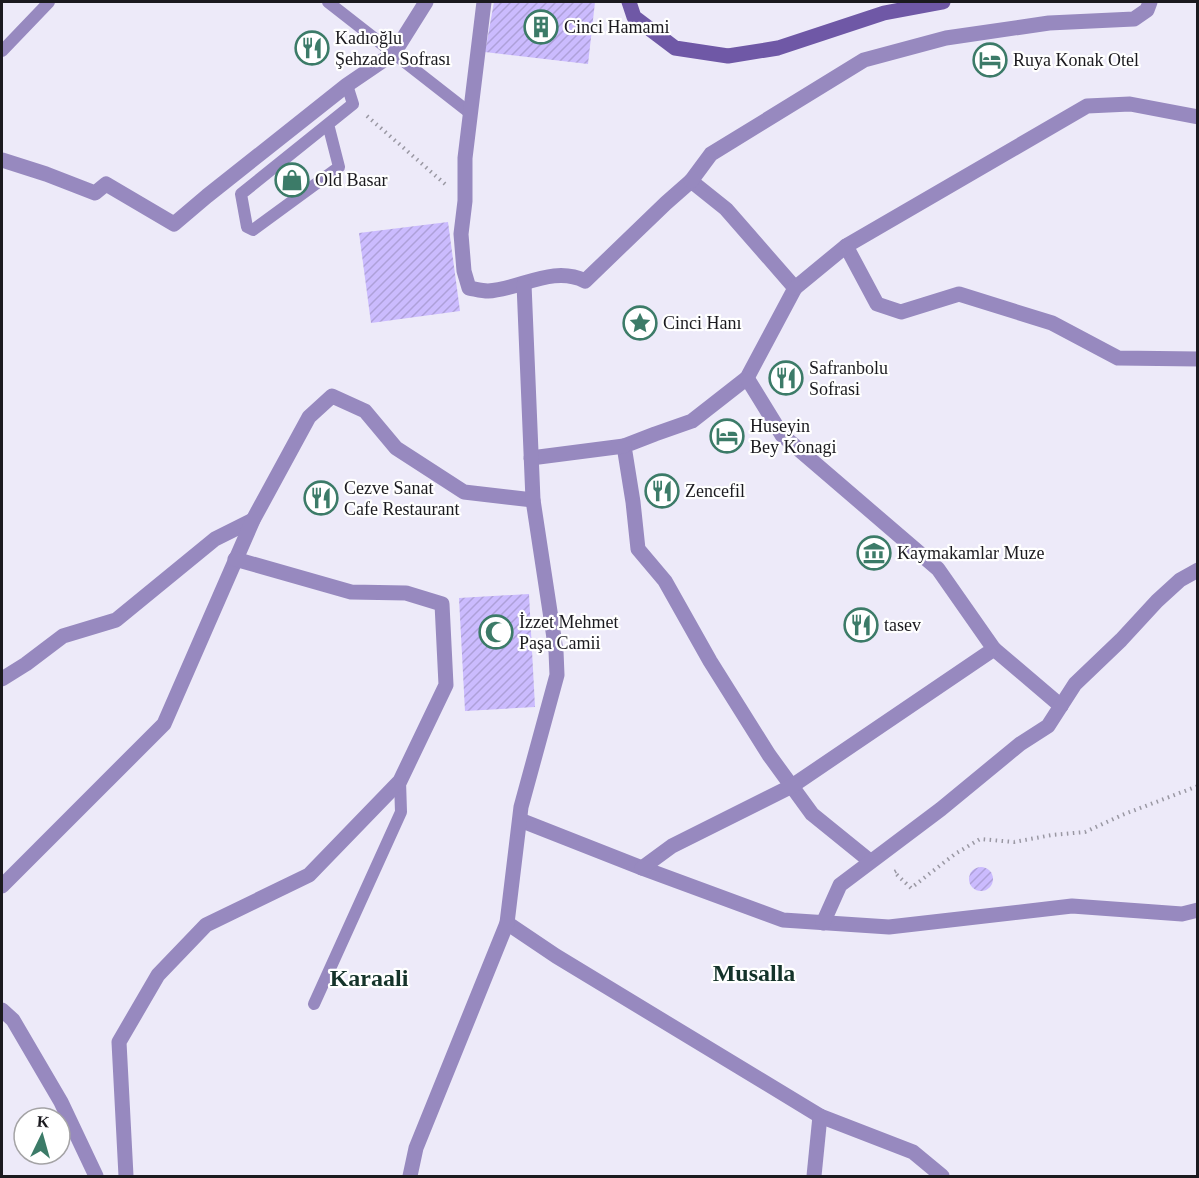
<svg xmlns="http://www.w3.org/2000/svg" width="1199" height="1178" font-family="Georgia,serif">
  <defs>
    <pattern id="building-hatch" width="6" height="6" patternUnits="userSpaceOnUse" patternTransform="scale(1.5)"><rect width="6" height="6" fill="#cbbbfe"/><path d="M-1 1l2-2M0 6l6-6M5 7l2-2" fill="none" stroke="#aea0d9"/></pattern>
  </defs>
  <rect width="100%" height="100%" fill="#edeaf9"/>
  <g fill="url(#building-hatch)">
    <polygon points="494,2 595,2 588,64 485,52"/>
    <polygon points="448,222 460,311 371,323 359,233"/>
    <polygon points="529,594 535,707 465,711 459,598"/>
    <circle cx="981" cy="879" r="12"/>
  </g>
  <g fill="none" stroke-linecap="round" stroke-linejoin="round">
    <g stroke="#9a98a3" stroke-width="4" stroke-dasharray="1.5 4.5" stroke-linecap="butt">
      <polyline points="367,116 445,184"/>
      <polyline points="896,871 894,872 911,888 955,854 980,839 1014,842 1052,835 1085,832 1122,815 1198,786"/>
    </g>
    <g stroke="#9789bf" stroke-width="12">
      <polyline points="328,2 470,113"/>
      <polyline points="2,51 49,2"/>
      <polyline points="328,124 339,167 253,230 247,227 241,194 353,104 347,85"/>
      <polyline points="314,1004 401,812 400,781"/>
    </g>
    <g stroke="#9789bf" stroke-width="15">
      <path d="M484 2 465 158V201L461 234 464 271 469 288C475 289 482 291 488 291 521 289 553 265 585 281L666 203 691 181 726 209 795 288 747 378 692 421 655 434 624 446 633 502 638 549 665 581 710 661 769 755 812 814 870 861"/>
      <polyline points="2,160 46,174 95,193 106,184 174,224 207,196 347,85 394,53 426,2"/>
      <polyline points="691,181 711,154 864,60 946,38 1049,23 1134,19 1147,10 1150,2"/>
      <polyline points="846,246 877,304 901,312 959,294 1052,323 1118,358 1198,359"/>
      <polyline points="795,288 846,246 1087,106 1130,104 1198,117"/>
      <polyline points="531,458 624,446"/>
      <polyline points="994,649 1061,706"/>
      <polyline points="2,679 26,664 63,636 116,620 215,539 253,520"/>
      <polyline points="520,820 642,868 783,920 889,927 1072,906 1182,914 1198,910"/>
      <polyline points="642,868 672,846 792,786 994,649 938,569 782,435 747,378"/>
      <polyline points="2,886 164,724 253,520 309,417 332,396 365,411 396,448 464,492 533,500"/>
      <polyline points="507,923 556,956 820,1116 913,1152 942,1176"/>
      <polyline points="823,923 840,885 941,809 1020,744 1048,726 1075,684 1121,640 1157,601 1180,580 1198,570"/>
      <polyline points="2,1010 13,1020 61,1102 96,1176"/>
      <polyline points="126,1176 119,1042 158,975 206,925 309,875 400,781 446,685 442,604 406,593 351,592 235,559"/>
      <polyline points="410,1176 416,1148 507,923 521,807 557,675 556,651 533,500 524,284"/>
      <polyline points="814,1176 820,1116"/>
    </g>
    <polyline stroke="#6f58a6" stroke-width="15" points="629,2 634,17 675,48 728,56 778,48 884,13 943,2"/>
  </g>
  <defs>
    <g id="building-ring" transform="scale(1.725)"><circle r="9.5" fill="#fff" stroke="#3c7b68" stroke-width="1.5"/><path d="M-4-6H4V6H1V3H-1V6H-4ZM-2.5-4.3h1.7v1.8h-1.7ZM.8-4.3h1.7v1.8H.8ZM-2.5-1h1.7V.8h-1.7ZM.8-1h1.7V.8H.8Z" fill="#3c7b68"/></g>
    <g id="restaurant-ring" transform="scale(1.725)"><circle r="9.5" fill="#fff" stroke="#3c7b68" stroke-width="1.5"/><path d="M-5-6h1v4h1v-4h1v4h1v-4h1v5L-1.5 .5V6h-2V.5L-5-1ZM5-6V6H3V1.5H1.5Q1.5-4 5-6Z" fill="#3c7b68"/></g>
    <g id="hotel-ring" transform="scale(1.725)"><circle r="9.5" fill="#fff" stroke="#3c7b68" stroke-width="1.5"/><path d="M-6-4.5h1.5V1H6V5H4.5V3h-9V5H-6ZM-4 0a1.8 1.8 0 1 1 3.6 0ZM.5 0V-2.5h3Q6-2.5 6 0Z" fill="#3c7b68"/></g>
    <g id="shop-ring" transform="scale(1.725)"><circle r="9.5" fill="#fff" stroke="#3c7b68" stroke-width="1.5"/><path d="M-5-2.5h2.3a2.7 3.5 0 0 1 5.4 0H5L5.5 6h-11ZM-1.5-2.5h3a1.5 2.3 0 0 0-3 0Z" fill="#3c7b68"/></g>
    <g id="sight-ring" transform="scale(1.725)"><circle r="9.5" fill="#fff" stroke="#3c7b68" stroke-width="1.5"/><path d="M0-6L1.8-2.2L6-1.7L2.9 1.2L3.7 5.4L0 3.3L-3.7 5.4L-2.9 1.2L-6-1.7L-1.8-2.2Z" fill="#3c7b68"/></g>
    <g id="museum-ring" transform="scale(1.725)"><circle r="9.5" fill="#fff" stroke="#3c7b68" stroke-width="1.5"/><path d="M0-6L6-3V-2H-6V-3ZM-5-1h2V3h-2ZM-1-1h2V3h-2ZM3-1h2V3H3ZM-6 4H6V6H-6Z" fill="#3c7b68"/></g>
    <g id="mosque-ring" transform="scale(1.725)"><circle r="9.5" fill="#fff" stroke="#3c7b68" stroke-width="1.5"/><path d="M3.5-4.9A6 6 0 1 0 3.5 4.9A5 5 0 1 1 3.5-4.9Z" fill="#3c7b68"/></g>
  </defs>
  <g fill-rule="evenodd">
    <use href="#building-ring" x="541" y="27"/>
    <use href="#restaurant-ring" x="312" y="48"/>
    <use href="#hotel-ring" x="990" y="60"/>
    <use href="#shop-ring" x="292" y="180"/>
    <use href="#sight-ring" x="640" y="323"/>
    <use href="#restaurant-ring" x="786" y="378"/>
    <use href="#hotel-ring" x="727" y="436"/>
    <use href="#restaurant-ring" x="662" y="491"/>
    <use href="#restaurant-ring" x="321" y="498"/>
    <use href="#museum-ring" x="874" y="553"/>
    <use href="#restaurant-ring" x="861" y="625"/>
    <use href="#mosque-ring" x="496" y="632"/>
  </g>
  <g text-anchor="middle" stroke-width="4.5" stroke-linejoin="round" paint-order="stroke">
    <g font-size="18" fill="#1b1a1f" stroke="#fff" text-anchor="start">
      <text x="564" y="33">Cinci Hamami</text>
      <text x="335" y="44">Kadıoğlu<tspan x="335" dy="21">Şehzade Sofrası</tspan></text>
      <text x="1013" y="66">Ruya Konak Otel</text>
      <text x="315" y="186">Old Basar</text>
      <text x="663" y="329">Cinci Hanı</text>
      <text x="809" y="374">Safranbolu<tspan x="809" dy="21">Sofrasi</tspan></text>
      <text x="750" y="432">Huseyin<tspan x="750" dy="21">Bey Konagi</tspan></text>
      <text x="344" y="494">Cezve Sanat<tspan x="344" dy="21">Cafe Restaurant</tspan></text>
      <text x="685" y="497">Zencefil</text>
      <text x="897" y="559">Kaymakamlar Muze</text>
      <text x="519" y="628">İzzet Mehmet<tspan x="519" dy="21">Paşa Camii</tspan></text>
      <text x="884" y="631">tasev</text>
    </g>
    <g font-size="24" font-weight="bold" fill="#14332a" stroke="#fff">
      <text x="754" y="981">Musalla</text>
      <text x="369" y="986">Karaali</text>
    </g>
  </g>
  <rect width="1199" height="1178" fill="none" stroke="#1b1a1f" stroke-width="6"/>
  <g transform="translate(42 1136) rotate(5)"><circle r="28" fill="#ffffff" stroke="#a4a3a5" stroke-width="1.5"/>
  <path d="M0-4.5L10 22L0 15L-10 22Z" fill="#3c7b68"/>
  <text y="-9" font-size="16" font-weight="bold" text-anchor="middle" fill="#1b1a1f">K</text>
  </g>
</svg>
